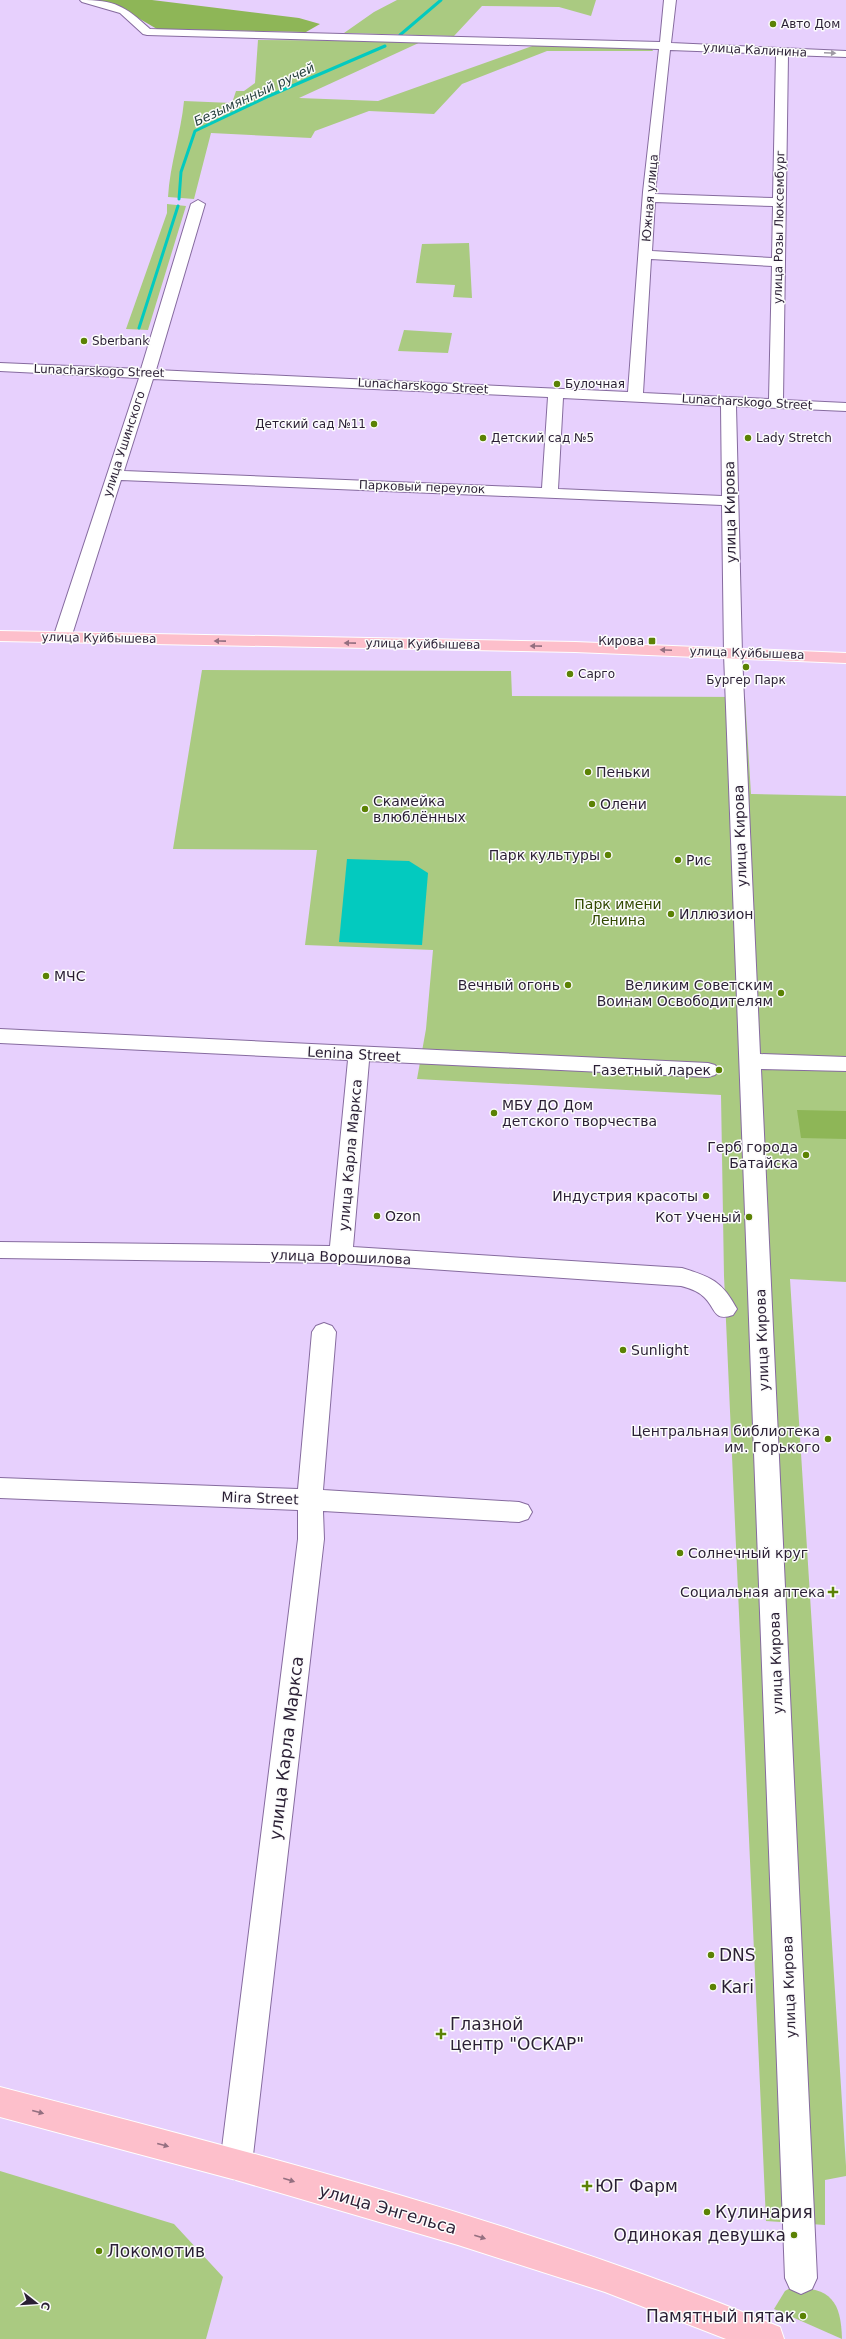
<svg xmlns="http://www.w3.org/2000/svg" width="846" height="2339" font-family="'DejaVu Sans',sans-serif">
  <rect width="100%" height="100%" fill="#e7d0fd"/>
  <g fill="#aaca81">
    <polygon points="397,0 596,0 591,16 559,7 482,6 454,36 344,33 374,12"/>
    <path d="M258 40 423 41 299 98 378 101 535 45 652 49 653 51H547L462 84 434 114 369 111 315 131 311 138 211 133 194 199 168 197C170 164 181 133 184 101L232 103 236 91H244L255 83Z"/>
    <polygon points="167,204 186,206 148,330 126,329 167,213"/>
    <polygon points="469,243 472,298 453,297 455,285 416,283 422,244"/>
    <polygon points="404,330 452,333 448,353 398,351"/>
    <polygon points="202,670 511,671 512,696 745,697 751,794 846,796 846,1282 790,1279 846,2166 846,2176 825,2180 825,2225 766,2221 724,1276 721,1095 417,1079 426,1029 433,950 305,945 317,850 173,849"/>
    <polygon points="0,2171 174,2224 223,2277 206,2339 0,2339"/>
    <path d="M792 2287C831 2288 841 2301 842 2339L774 2309 785 2291Z"/>
  </g>
  <g fill="#8eb657">
    <polygon points="88,0 152,0 299,18 320,24 306,32 157,29 121,8"/>
    <polygon points="797,1110 846,1111 846,1139 801,1138"/>
  </g>
  <polygon fill="#03cabf" points="347,859 409,861 428,873 422,945 339,942"/>
  <g fill="none" stroke-linecap="round" stroke-linejoin="round">
    <g stroke="#03cabf" stroke-width="3">
      <polyline points="400,35 441,0"/>
      <polyline points="179,199 181,172 195,131 269,96 385,46"/>
      <polyline points="139,328 178,206"/>
    </g>
    <g stroke="#866b9f" stroke-width="2">
      <g id="minor">
        <path d="M80 0C115 0 125 6 150 29L660 42 664 0H676L671 43 846 51V57L788 55 783 400 846 403V411L736 406 742 654 760 1054 846 1057V1071L761 1069 817 2278 812 2289 801 2294 790 2289 785 2278 724 654 722 505 121 480 71 638 68 642H56L53 638 139 378 0 371V363L141 369 191 204 198 200 205 204 156 370 628 392 643 192 659 49 147 35 143 34 120 13 82 2ZM670 50 776 54 773 198 655 194ZM655 202 773 206 772 258 652 251ZM651 259 772 266 769 399 643 393ZM153 379 548 397 542 488 124 471ZM563 398 721 406 722 496 558 489Z"/>
        <path d="M0 1029 708 1063 715 1065 719 1070 715 1075 708 1077 369 1061 353 1247 682 1268C711 1277 722 1281 737 1309L733 1315C713 1322 716 1308 704 1297 698 1291 689 1288 681 1286L341 1263 0 1258V1242L330 1246 348 1060 0 1043Z"/>
        <polygon points="324,1323 332,1326 336,1332 323,1490 519,1502 528,1505 532,1512 528,1519 519,1522 323,1511 324,1539 252,2164 247,2175 236,2180 225,2175 220,2164 298,1539 298,1510 0,1498 0,1478 298,1489 312,1332 316,1326"/>
      </g>
    </g>
    <g stroke="#fff" stroke-width="2">
      <g id="major">
        <polygon points="0,631 575,642 846,653 846,663 575,652 0,641"/>
        <path d="M0 2087C263 2155 528 2223 780 2327L784 2339H726L605 2292 458 2245 236 2180 0 2117Z"/>
      </g>
    </g>
    <use href="#minor" fill="#fff" fill-rule="evenodd"/>
    <use href="#major" fill="#fdbfcb" fill-rule="evenodd"/>
  </g>
  <defs><path id="oneway-solid" d="M-6-.8H1V-3.2L6.5 0L1 3.2V.8H-6Z"/></defs>
  <use fill="#9f9aa4" href="#oneway-solid" transform="translate(830 53) rotate(3)"/>
  <g fill="#946f80">
    <use href="#oneway-solid" transform="translate(220 641) rotate(-179)"/>
    <use href="#oneway-solid" transform="translate(350 643) rotate(-179)"/>
    <use href="#oneway-solid" transform="translate(536 646) rotate(-179)"/>
    <use href="#oneway-solid" transform="translate(666 650) rotate(-178)"/>
    <use href="#oneway-solid" transform="translate(38 2112) rotate(15)"/>
    <use href="#oneway-solid" transform="translate(163 2145) rotate(15)"/>
    <use href="#oneway-solid" transform="translate(289 2180) rotate(17)"/>
    <use href="#oneway-solid" transform="translate(480 2237) rotate(18)"/>
  </g>
  <g fill="#5b8204" stroke="#fcfcfc" stroke-width="1.5">
    <circle cx="773" cy="24" r="4"/>
    <circle cx="84" cy="341" r="4"/>
    <circle cx="557" cy="384" r="4"/>
    <circle cx="374" cy="424" r="4"/>
    <circle cx="483" cy="438" r="4"/>
    <circle cx="748" cy="438" r="4"/>
    <rect x="648" y="637" width="8" height="8" rx="2"/>
    <circle cx="746" cy="667" r="4"/>
    <circle cx="570" cy="674" r="4"/>
    <circle cx="588" cy="772" r="4"/>
    <circle cx="592" cy="804" r="4"/>
    <circle cx="365" cy="809" r="4"/>
    <circle cx="608" cy="855" r="4"/>
    <circle cx="678" cy="860" r="4"/>
    <circle cx="671" cy="914" r="4"/>
    <circle cx="46" cy="976" r="4"/>
    <circle cx="568" cy="985" r="4"/>
    <circle cx="781" cy="993" r="4"/>
    <circle cx="719" cy="1070" r="4"/>
    <circle cx="494" cy="1113" r="4"/>
    <circle cx="806" cy="1155" r="4"/>
    <circle cx="706" cy="1196" r="4"/>
    <circle cx="377" cy="1216" r="4"/>
    <circle cx="749" cy="1217" r="4"/>
    <circle cx="623" cy="1350" r="4"/>
    <circle cx="828" cy="1439" r="4"/>
    <circle cx="680" cy="1553" r="4"/>
    <path d="M831 1586h4v4h4v4h-4v4h-4v-4h-4v-4h4z"/>
    <circle cx="711" cy="1955" r="4"/>
    <circle cx="713" cy="1987" r="4"/>
    <path d="M439 2028h4v4h4v4h-4v4h-4v-4h-4v-4h4z"/>
    <path d="M585 2180h4v4h4v4h-4v4h-4v-4h-4v-4h4z"/>
    <circle cx="707" cy="2212" r="4"/>
    <circle cx="794" cy="2235" r="4"/>
    <circle cx="99" cy="2251" r="4"/>
    <circle cx="803" cy="2316" r="4"/>
  </g>
  <g text-anchor="middle" stroke-width="3" stroke-linejoin="round" paint-order="stroke">
    <g font-size="12" fill="#2a1f34" stroke="#fcfcfc" text-anchor="start">
      <text x="781" y="28">Авто Дом</text>
      <text x="92" y="345">Sberbank</text>
      <text x="565" y="388">Булочная</text>
      <text x="366" y="428" text-anchor="end">Детский сад №11</text>
      <text x="491" y="442">Детский сад №5</text>
      <text x="756" y="442">Lady Stretch</text>
      <text x="644" y="645" text-anchor="end">Кирова</text>
      <text x="578" y="678">Сарго</text>
      <text x="746" y="684" text-anchor="middle">Бургер Парк</text>
    </g>
    <g font-size="12" fill="#2a1f34" stroke="#fcfcfc">
      <text transform="translate(755 50) rotate(3)" y="4">улица Калинина</text>
      <text transform="translate(650 198) rotate(-85)" y="4">Южная улица</text>
      <text transform="translate(779 227) rotate(-89)" y="4">улица Розы Люксембург</text>
      <text transform="translate(99 371) rotate(2)" y="4">Lunacharskogo Street</text>
      <text transform="translate(423 386) rotate(3)" y="4">Lunacharskogo Street</text>
      <text transform="translate(747 402) rotate(3)" y="4">Lunacharskogo Street</text>
      <text transform="translate(124 444) rotate(-72)" y="4">улица Ушинского</text>
      <text transform="translate(422 487) rotate(2)" y="4">Парковый переулок</text>
      <text transform="translate(99 638) rotate(1)" y="4">улица Куйбышева</text>
      <text transform="translate(423 644) rotate(1)" y="4">улица Куйбышева</text>
      <text transform="translate(747 653) rotate(2)" y="4">улица Куйбышева</text>
    </g>
    <g font-size="13" font-style="italic" fill="#28423f" stroke="#fcfcfc">
      <text transform="translate(254 94) rotate(-25)" y="5">Безымянный ручей</text>
    </g>
    <g font-size="14" fill="#2a1f34" stroke="#fcfcfc">
      <text transform="translate(730 512) rotate(-91)" y="5">улица Кирова</text>
      <text transform="translate(740 836) rotate(-92)" y="5">улица Кирова</text>
      <text transform="translate(354 1054) rotate(3)" y="5">Lenina Street</text>
      <text transform="translate(350 1155) rotate(-85)" y="5">улица Карла Маркса</text>
      <text transform="translate(341 1257) rotate(2)" y="5">улица Ворошилова</text>
      <text transform="translate(762 1340) rotate(-92)" y="5">улица Кирова</text>
      <text transform="translate(260 1498) rotate(2)" y="5">Mira Street</text>
      <text transform="translate(776 1663) rotate(-92)" y="5">улица Кирова</text>
      <text transform="translate(789 1987) rotate(-92)" y="5">улица Кирова</text>
    </g>
    <g font-size="14" fill="#2a1f34" stroke="#fcfcfc" text-anchor="start">
      <text x="596" y="777">Пеньки</text>
      <text x="373" y="806">Скамейка<tspan x="373" dy="16">влюблённых</tspan></text>
      <text x="600" y="809">Олени</text>
      <text x="600" y="860" text-anchor="end">Парк культуры</text>
      <text x="686" y="865">Рис</text>
      <text x="679" y="919">Иллюзион</text>
      <text x="54" y="981">МЧС</text>
      <text x="560" y="990" text-anchor="end">Вечный огонь</text>
      <text x="773" y="990" text-anchor="end">Великим Советским<tspan x="773" dy="16">Воинам Освободителям</tspan></text>
      <text x="711" y="1075" text-anchor="end">Газетный ларек</text>
      <text x="502" y="1110">МБУ ДО Дом<tspan x="502" dy="16">детского творчества</tspan></text>
      <text x="798" y="1152" text-anchor="end">Герб города<tspan x="798" dy="16">Батайска</tspan></text>
      <text x="698" y="1201" text-anchor="end">Индустрия красоты</text>
      <text x="385" y="1221">Ozon</text>
      <text x="741" y="1222" text-anchor="end">Кот Ученый</text>
      <text x="631" y="1355">Sunlight</text>
      <text x="820" y="1436" text-anchor="end">Центральная библиотека<tspan x="820" dy="16">им. Горького</tspan></text>
      <text x="688" y="1558">Солнечный круг</text>
      <text x="825" y="1597" text-anchor="end">Социальная аптека</text>
    </g>
    <g font-size="14" fill="#314901" stroke="#fcfcfc">
      <text x="618" y="909">Парк имени<tspan x="618" dy="16">Ленина</tspan></text>
    </g>
    <g font-size="17" fill="#2a1f34" stroke="#fcfcfc">
      <text transform="translate(286 1748) rotate(-83)" y="6">улица Карла Маркса</text>
      <text transform="translate(388 2209) rotate(16)" y="6">улица Энгельса</text>
    </g>
    <g font-size="17" fill="#2a1f34" stroke="#fcfcfc" text-anchor="start">
      <text x="719" y="1961">DNS</text>
      <text x="721" y="1993">Kari</text>
      <text x="450" y="2030">Глазной<tspan x="450" dy="20">центр "ОСКАР"</tspan></text>
      <text x="595" y="2192">ЮГ Фарм</text>
      <text x="715" y="2218">Кулинария</text>
      <text x="786" y="2241" text-anchor="end">Одинокая девушка</text>
      <text x="107" y="2257">Локомотив</text>
      <text x="795" y="2322" text-anchor="end">Памятный пятак</text>
    </g>
  </g>
  <g transform="translate(36 2303) rotate(107)" stroke="#fcfcfc" stroke-width="3" paint-order="stroke">
  <path d="M0-3L7 15L0 10L-7 15Z" fill="#2a1f34"/>
  <text y="-6" font-size="11" font-weight="bold" text-anchor="middle" fill="#2a1f34">С</text>
  </g>
</svg>
